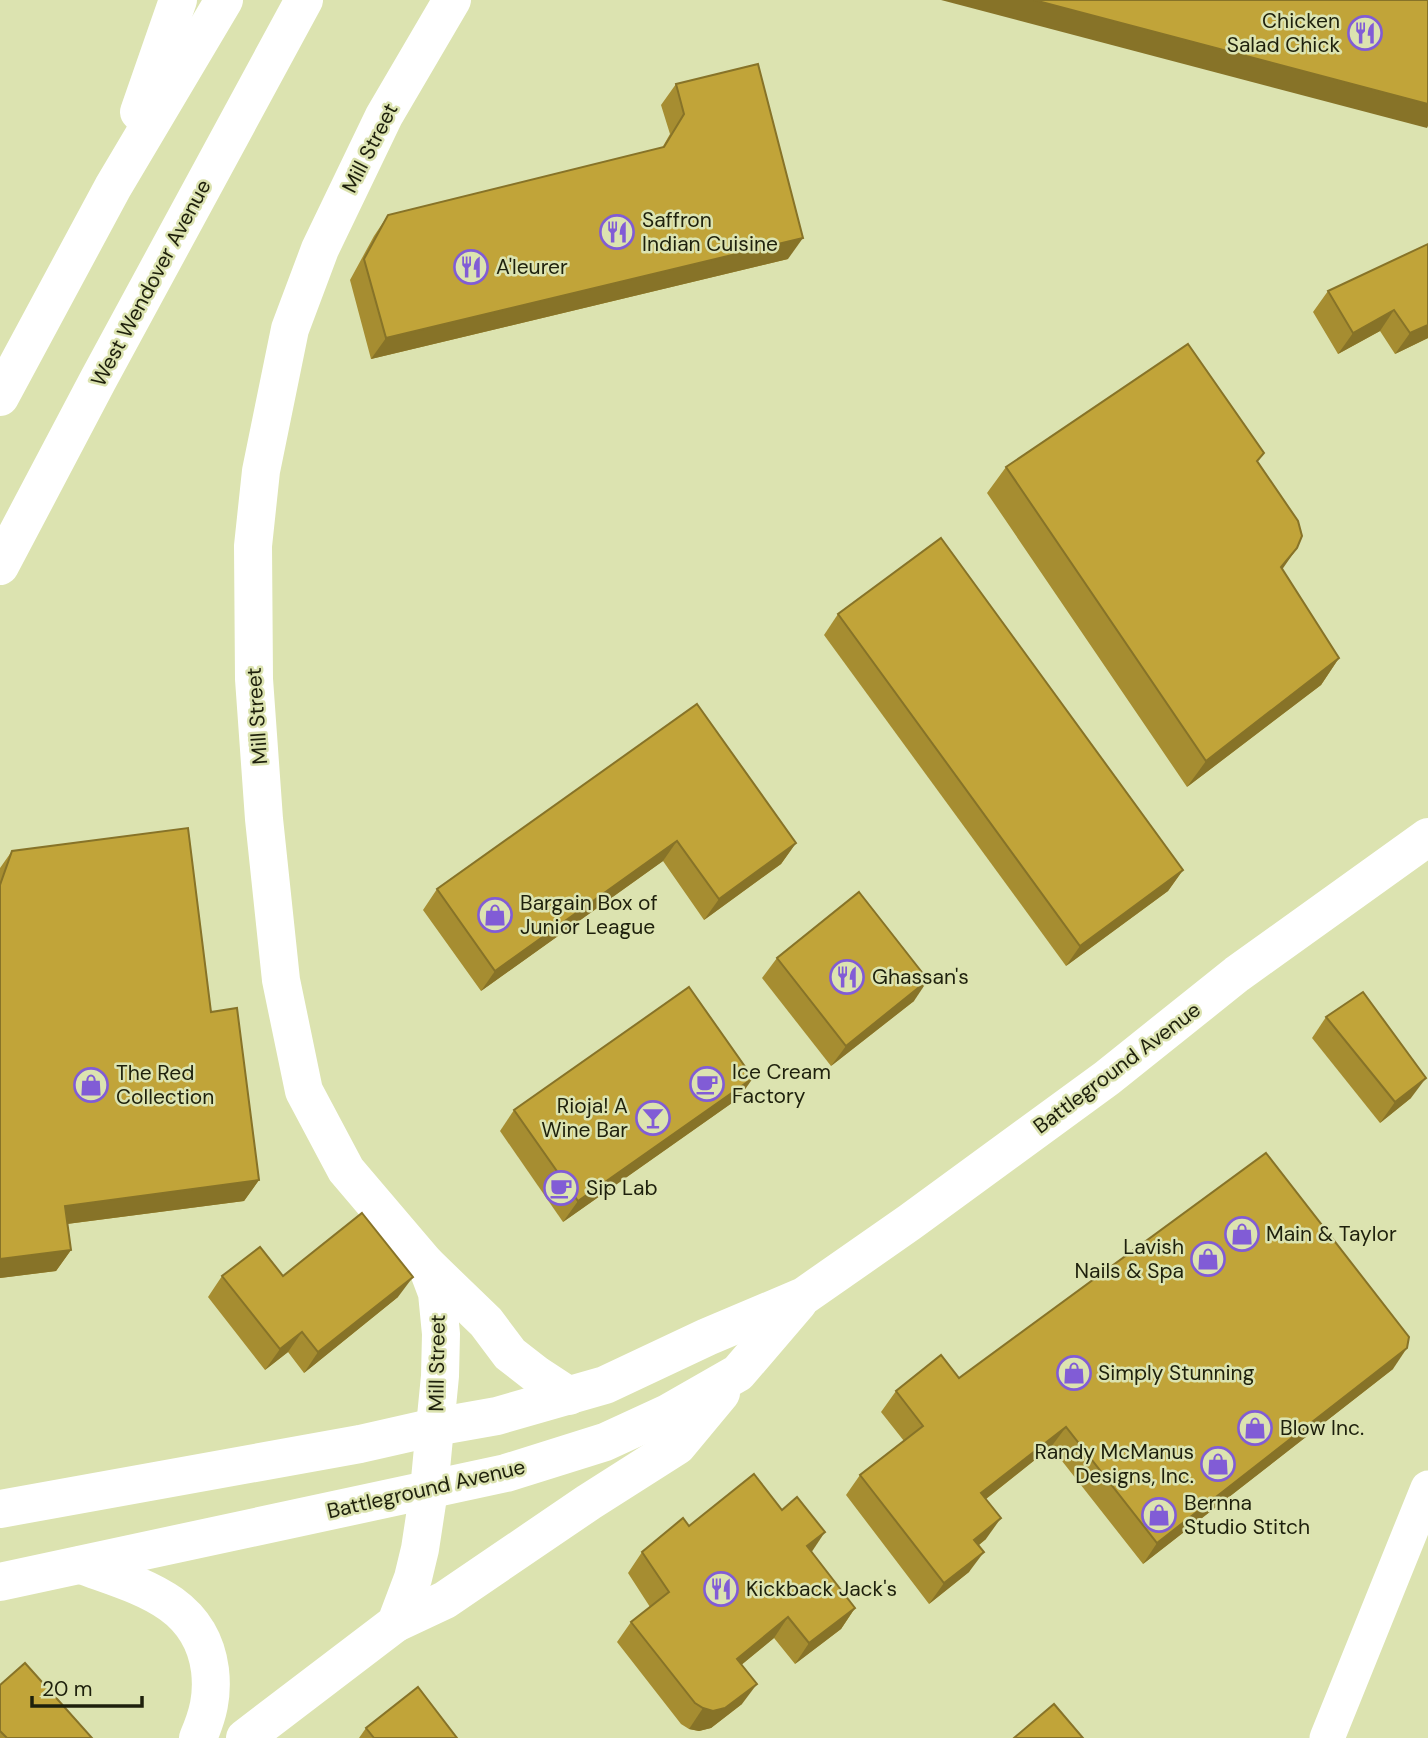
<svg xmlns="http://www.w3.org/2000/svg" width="1428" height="1738" font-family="'DM Sans',sans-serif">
  <rect width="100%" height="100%" fill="#dce3b0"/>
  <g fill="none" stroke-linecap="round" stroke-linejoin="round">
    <polyline stroke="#fff" stroke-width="35" points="1327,1738 1428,1488"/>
    <polyline stroke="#fff" stroke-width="38" points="435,1427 440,1376 441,1334 437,1293 426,1264 346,1170 304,1091 281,980 264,819 254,679 253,546 261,471 290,329 320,249 384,116 452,0"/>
    <g stroke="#fff" stroke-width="38">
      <polyline points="426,1264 486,1322 510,1354 537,1375 569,1396"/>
      <polyline points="0,1509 360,1444 435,1427 497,1416 605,1385 707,1337 804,1296 910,1222 1107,1078 1237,974 1428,837"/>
      <path d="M81 1565C138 1586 201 1600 210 1670 213 1696 208 1715 198 1738"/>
      <polyline points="0,1582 506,1473 605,1442 668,1413 738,1373 798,1303"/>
      <polyline points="396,1623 445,1600 589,1502 677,1446 721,1393"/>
      <polyline points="245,1738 396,1623 413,1578 420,1549 429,1490 435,1427"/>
    </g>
    <g stroke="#fff" stroke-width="38">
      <polyline points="139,112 178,0"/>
      <polyline points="0,397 113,187 224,0"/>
      <polyline points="0,566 98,380 304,0"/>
    </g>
  </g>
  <g fill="#a68d31">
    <polygon points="676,84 788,259 371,359 350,280 374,236 388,215 662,148 670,134 661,105"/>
    <polygon points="1428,244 1428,338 1395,354 1380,331 1338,354 1313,312 1328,291"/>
    <polygon points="1264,453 1257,462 1282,569 1339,658 1321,685 1187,787 987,493 1006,467"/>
    <polygon points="838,614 1183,870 1168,891 1066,966 824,635"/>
    <polygon points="697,704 796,843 781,864 704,920 663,861 481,991 423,910 437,889"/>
    <polygon points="12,851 211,1012 259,1180 244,1201 67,1224 71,1250 56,1271 0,1278 0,868"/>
    <polygon points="777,958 914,1001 831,1066 762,978"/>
    <polygon points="1326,1017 1411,1098 1380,1123 1312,1038"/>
    <polygon points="739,1098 563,1222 500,1131 514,1110"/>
    <polygon points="222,1276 283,1276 398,1297 304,1373 288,1352 265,1370 208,1297"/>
    <polygon points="1393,1369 1143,1564 1051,1447 986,1499 986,1539 979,1545 969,1572 929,1604 846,1495 860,1475 904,1441 881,1412 896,1391 959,1378"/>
    <polygon points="689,1526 812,1552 855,1608 841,1629 795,1664 774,1638 741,1665 742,1704 711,1728 699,1731 689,1729 681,1724 617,1642 631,1622 650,1607 628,1573 642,1552"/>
    <polygon points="0,1685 92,1738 0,1738"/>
    <polygon points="366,1728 457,1738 359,1738"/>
  </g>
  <g fill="#877328">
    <polygon points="941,0 1034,0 1428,104 1428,126 1427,128"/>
    <polygon points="803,238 788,259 371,359 386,338"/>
    <polygon points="1394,310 1380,331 1338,354 1353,333"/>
    <polygon points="1428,325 1428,338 1395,354 1410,333"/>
    <polygon points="1297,548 1279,574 1281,567"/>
    <polygon points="1339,658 1321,685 1187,787 1206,761"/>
    <polygon points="677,841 663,861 481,991 495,971"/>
    <polygon points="796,843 781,864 704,920 719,899"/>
    <polygon points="1183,870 1168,891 1066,966 1080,946"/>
    <polygon points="928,980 914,1001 831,1066 846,1046"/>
    <polygon points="753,1078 739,1098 563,1222 578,1201"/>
    <polygon points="1426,1078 1411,1098 1380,1123 1395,1102"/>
    <polygon points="259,1180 244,1201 51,1226 65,1206"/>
    <polygon points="71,1250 56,1271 0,1278 0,1259"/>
    <polygon points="413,1277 398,1297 304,1373 318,1352"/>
    <polygon points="302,1332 288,1352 265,1370 280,1349"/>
    <polygon points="1407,1348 1393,1369 1143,1564 1157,1543"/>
    <polygon points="1066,1427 1051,1447 967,1514 981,1493"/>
    <polygon points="1001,1518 986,1539 960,1560 974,1540"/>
    <polygon points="825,1532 811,1553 807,1546"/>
    <polygon points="984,1552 969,1572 929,1604 944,1583"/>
    <polygon points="855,1608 841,1629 795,1664 809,1643"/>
    <polygon points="788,1617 774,1638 723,1680 737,1659"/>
    <polygon points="757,1684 742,1704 711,1728 699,1731 689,1729 703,1708"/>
  </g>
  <g fill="#c1a439" stroke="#877328" stroke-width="2">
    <polygon points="1034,0 1428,0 1428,104"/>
    <polygon points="758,64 803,238 386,338 364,259 388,215 664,147 684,114 676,84"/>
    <polygon points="1428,244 1428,325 1410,333 1394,310 1353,333 1328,291"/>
    <polygon points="1188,344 1264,453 1257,461 1298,521 1302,536 1297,548 1281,567 1339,658 1206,761 1006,467"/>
    <polygon points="941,538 1183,870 1080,946 838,614"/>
    <polygon points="697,704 796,843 719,899 677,841 495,971 437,889"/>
    <polygon points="188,828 211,1012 237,1008 259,1180 65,1206 71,1250 0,1259 0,885 12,851"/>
    <polygon points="859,892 928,980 846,1046 777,958"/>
    <polygon points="689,987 753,1078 578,1201 514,1110"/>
    <polygon points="1363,992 1426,1078 1395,1102 1326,1017"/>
    <polygon points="1266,1153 1409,1337 1407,1348 1157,1543 1066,1427 981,1493 1001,1518 974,1540 984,1552 944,1583 860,1475 923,1426 896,1391 941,1355 959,1378"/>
    <polygon points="362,1213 413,1277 318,1352 302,1332 280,1349 222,1276 260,1247 283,1276"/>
    <polygon points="754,1474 782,1510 797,1497 825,1532 807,1546 855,1608 809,1643 788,1617 737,1659 757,1684 725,1708 713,1711 703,1708 695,1703 631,1622 669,1592 642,1552 683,1518 689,1526"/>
    <polygon points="25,1663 92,1738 7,1738 0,1731 0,1685"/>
    <polygon points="418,1687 457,1738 374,1738 366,1728"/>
    <polygon points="1054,1704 1083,1738 1014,1738"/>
  </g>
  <defs>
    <g id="restaurant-ring" transform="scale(1.75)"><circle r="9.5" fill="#dce3b0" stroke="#815cd6" stroke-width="1.5"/><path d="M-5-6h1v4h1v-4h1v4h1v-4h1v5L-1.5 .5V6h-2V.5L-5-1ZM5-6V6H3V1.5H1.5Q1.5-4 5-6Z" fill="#815cd6"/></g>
    <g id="shop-ring" transform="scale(1.75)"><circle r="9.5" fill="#dce3b0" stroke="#815cd6" stroke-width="1.5"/><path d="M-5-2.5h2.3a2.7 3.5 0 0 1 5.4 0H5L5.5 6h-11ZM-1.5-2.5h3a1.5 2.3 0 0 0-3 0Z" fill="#815cd6"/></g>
    <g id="cafe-ring" transform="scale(1.75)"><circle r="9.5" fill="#dce3b0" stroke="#815cd6" stroke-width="1.5"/><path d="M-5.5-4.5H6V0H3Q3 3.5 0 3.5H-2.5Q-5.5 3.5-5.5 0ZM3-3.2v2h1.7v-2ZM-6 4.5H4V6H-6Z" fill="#815cd6"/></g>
    <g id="bar-ring" transform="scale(1.75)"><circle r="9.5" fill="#dce3b0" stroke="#815cd6" stroke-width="1.5"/><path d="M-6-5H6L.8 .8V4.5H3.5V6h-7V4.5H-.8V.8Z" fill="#815cd6"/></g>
  </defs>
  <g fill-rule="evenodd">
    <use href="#restaurant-ring" x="1365" y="33"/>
    <use href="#restaurant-ring" x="617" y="232"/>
    <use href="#restaurant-ring" x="471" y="267"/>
    <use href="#shop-ring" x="495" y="915"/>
    <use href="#restaurant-ring" x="847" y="977"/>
    <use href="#cafe-ring" x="707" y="1084"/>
    <use href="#shop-ring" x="91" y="1085"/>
    <use href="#bar-ring" x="653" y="1118"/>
    <use href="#cafe-ring" x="561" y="1188"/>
    <use href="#shop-ring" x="1242" y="1234"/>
    <use href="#shop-ring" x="1208" y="1259"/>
    <use href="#shop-ring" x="1074" y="1373"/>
    <use href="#shop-ring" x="1255" y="1428"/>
    <use href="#shop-ring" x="1218" y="1464"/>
    <use href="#shop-ring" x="1159" y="1515"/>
    <use href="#restaurant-ring" x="721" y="1589"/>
  </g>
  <g text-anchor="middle" stroke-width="5" stroke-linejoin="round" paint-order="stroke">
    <g font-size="21" fill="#1e200c" stroke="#dce3b0" text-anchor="start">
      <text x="1340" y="28" text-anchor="end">Chicken<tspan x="1340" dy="24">Salad Chick</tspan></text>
      <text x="642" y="227">Saffron<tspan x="642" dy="24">Indian Cuisine</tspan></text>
      <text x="496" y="274">A'leurer</text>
      <text x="520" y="910">Bargain Box of<tspan x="520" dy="24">Junior League</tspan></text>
      <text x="872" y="984">Ghassan's</text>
      <text x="732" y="1079">Ice Cream<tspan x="732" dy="24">Factory</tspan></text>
      <text x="116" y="1080">The Red<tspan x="116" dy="24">Collection</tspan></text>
      <text x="628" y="1113" text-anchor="end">Rioja! A<tspan x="628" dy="24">Wine Bar</tspan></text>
      <text x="586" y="1195">Sip Lab</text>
      <text x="1266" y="1241">Main &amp; Taylor</text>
      <text x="1184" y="1254" text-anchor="end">Lavish<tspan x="1184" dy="24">Nails &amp; Spa</tspan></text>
      <text x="1098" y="1380">Simply Stunning</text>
      <text x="1280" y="1435">Blow Inc.</text>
      <text x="1194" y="1459" text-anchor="end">Randy McManus<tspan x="1194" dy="24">Designs, Inc.</tspan></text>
      <text x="1184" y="1510">Bernna<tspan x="1184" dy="24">Studio Stitch</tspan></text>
      <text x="746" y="1596">Kickback Jack's</text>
    </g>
    <g font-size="21" fill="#1e200c" stroke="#dce3b0">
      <text transform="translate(370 148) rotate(-63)" y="7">Mill Street</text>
      <text transform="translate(151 283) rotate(-62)" y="7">West Wendover Avenue</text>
      <text transform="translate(257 716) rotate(-94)" y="7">Mill Street</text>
      <text transform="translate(1117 1068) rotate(-37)" y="7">Battleground Avenue</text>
      <text transform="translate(437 1363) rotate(-89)" y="7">Mill Street</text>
      <text transform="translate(426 1489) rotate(-13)" y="7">Battleground Avenue</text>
    </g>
  </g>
  <path d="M32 1696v10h110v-10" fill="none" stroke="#1e200c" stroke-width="3.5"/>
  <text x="42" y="1696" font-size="21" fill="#1e200c" stroke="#dce3b0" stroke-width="5" paint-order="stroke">20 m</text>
</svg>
